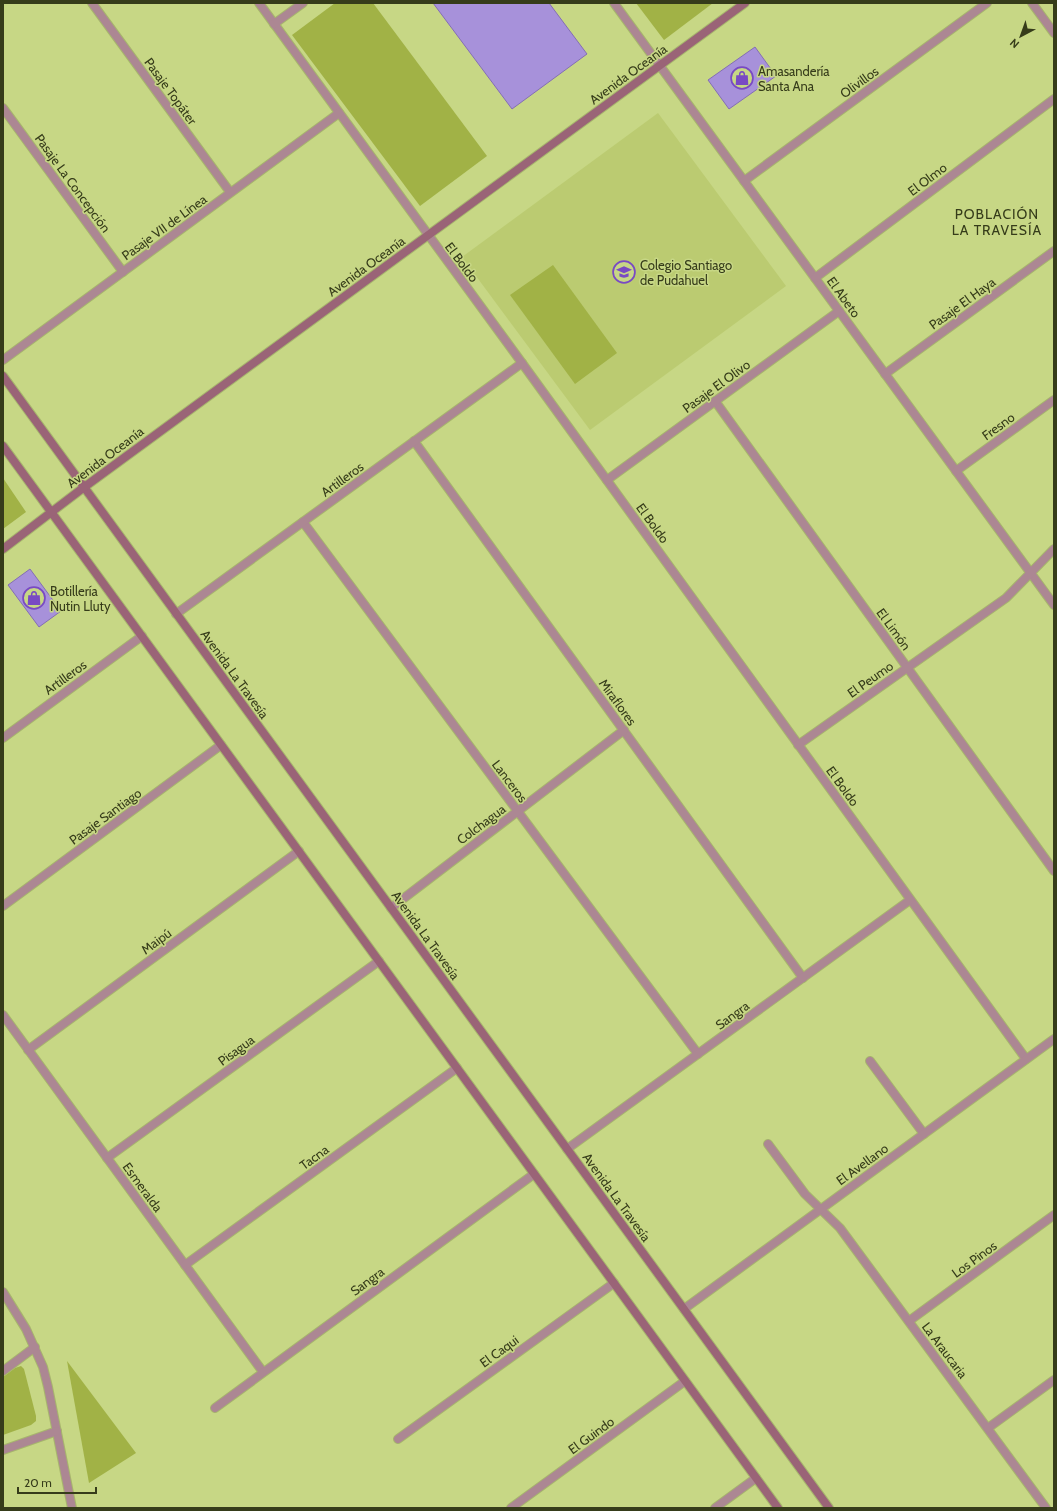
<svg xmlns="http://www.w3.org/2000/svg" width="1057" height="1511" font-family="Cabin,sans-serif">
  <rect width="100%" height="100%" fill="#c7d785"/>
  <polygon fill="#bbcb71" points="658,113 786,286 590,430 462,257"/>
  <g fill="#a1b246">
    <polygon points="335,3 373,3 487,156 420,206 292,35"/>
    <polygon points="636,3 713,3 664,40"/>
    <polygon points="553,265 617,353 575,384 510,295"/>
    <polygon points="3,478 26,512 3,529"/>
    <polygon points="67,1361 136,1453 89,1483"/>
    <polygon points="21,1366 24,1369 36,1416 36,1421 31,1425 3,1435 3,1377 15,1368"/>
  </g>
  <g fill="#a791da" stroke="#846eb4">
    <polygon points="433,3 549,3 587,54 512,109"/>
    <polygon points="755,47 776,76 729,109 708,80"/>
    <polygon points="30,569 61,611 39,627 8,585"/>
  </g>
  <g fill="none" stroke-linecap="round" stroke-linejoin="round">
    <g stroke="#a7b56d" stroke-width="10">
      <g id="street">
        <polyline points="92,3 230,192"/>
        <polyline points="259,3 522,363 1026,1059"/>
        <polyline points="614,3 1054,605"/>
        <polyline points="1032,3 1054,33"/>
        <polyline points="274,24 303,3"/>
        <polyline points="3,108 123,272"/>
        <polyline points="744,181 987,3"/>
        <polyline points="815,278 1054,99"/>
        <polyline points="3,360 339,113"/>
        <polyline points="885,374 1054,251"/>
        <polyline points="715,401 1054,871"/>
        <polyline points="414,441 803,978"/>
        <polyline points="956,471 1054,400"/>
        <polyline points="607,480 839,311"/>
        <polyline points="303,522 698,1054"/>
        <polyline points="176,614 522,363"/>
        <polyline points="3,738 142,636"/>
        <polyline points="798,745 1006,598 1054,549"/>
        <polyline points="3,906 221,745"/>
        <polyline points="391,908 624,730"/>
        <polyline points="3,1015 263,1372"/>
        <polyline points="28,1050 299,851"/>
        <polyline points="870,1061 924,1134"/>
        <polyline points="768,1144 805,1194 840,1228 1046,1508"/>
        <polyline points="567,1149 910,900"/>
        <polyline points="107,1158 379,961"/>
        <polyline points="185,1265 457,1068"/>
        <polyline points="3,1292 26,1329 43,1367 48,1387 72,1508"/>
        <polyline points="684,1309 1054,1039"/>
        <polyline points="909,1321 1054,1215"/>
        <polyline points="3,1371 35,1347"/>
        <polyline points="215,1408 534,1174"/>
        <polyline points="988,1428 1054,1380"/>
        <polyline points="398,1439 614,1283"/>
        <polyline points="3,1450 57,1431"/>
        <polyline points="511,1508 685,1381"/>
        <polyline points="715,1508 756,1478"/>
      </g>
    </g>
    <g stroke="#a7b56d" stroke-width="10">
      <g id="secondary">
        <polyline points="3,376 829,1508"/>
        <polyline points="3,446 778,1508"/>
        <polyline points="3,549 83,488 745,3"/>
      </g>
    </g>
    <use href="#street" stroke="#ac8793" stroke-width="8"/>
    <use href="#secondary" stroke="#9a6477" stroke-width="8"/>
  </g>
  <defs>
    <g id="shop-ring" transform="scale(1.15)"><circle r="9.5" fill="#c7d785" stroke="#794ac3" stroke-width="1.5"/><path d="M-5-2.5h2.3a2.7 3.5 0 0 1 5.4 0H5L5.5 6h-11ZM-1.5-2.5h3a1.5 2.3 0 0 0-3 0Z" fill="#794ac3"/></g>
    <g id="school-ring" transform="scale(1.15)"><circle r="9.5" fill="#c7d785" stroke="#794ac3" stroke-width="1.5"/><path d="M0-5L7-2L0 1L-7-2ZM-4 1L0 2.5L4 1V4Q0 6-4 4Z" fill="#794ac3"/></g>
  </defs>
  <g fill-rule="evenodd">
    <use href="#shop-ring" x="742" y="78"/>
    <use href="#school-ring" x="624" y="272"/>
    <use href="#shop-ring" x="34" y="598"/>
  </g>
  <g text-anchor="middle" stroke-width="3" stroke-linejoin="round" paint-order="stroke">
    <g font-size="13" fill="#363c1a" stroke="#c7d785" text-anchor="start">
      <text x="758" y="76">Amasandería<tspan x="758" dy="15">Santa Ana</tspan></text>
      <text x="640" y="270">Colegio Santiago<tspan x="640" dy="15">de Pudahuel</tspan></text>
      <text x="50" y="596">Botillería<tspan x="50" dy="15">Nutin Lluty</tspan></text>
    </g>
    <g font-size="13" fill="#363c1a" stroke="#c7d785">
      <text transform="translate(628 74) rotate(-36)" y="5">Avenida Oceanía</text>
      <text transform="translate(859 82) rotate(-36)" y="5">Olivillos</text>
      <text transform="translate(171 91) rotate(54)" y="5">Pasaje Topáter</text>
      <text transform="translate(927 179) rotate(-37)" y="5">El Olmo</text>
      <text transform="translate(73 183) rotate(54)" y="5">Pasaje La Concepción</text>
      <text transform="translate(164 227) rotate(-36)" y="5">Pasaje VII de Línea</text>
      <text transform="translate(462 262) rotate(53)" y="5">El Boldo</text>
      <text transform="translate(366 266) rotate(-36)" y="5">Avenida Oceanía</text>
      <text transform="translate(844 297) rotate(54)" y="5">El Abeto</text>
      <text transform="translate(962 303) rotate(-36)" y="5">Pasaje El Haya</text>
      <text transform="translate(716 386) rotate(-36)" y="5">Pasaje El Olivo</text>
      <text transform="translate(998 426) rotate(-36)" y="5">Fresno</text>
      <text transform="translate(105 457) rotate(-37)" y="5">Avenida Oceanía</text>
      <text transform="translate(342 479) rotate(-36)" y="5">Artilleros</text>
      <text transform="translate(653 523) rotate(54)" y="5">El Boldo</text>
      <text transform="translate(894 629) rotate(54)" y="5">El Limón</text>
      <text transform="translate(235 674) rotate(54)" y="5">Avenida La Travesía</text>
      <text transform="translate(65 677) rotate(-36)" y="5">Artilleros</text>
      <text transform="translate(870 679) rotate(-35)" y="5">El Peumo</text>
      <text transform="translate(618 702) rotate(54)" y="5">Miraflores</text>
      <text transform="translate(510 781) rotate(53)" y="5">Lanceros</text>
      <text transform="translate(843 786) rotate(54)" y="5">El Boldo</text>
      <text transform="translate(105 816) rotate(-36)" y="5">Pasaje Santiago</text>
      <text transform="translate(481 824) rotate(-37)" y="5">Colchagua</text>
      <text transform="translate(426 935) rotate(54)" y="5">Avenida La Travesía</text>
      <text transform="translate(156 941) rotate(-36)" y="5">Maipú</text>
      <text transform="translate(732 1015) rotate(-36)" y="5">Sangra</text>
      <text transform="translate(236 1050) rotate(-36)" y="5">Pisagua</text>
      <text transform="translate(314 1157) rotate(-36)" y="5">Tacna</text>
      <text transform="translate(862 1164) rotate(-36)" y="5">El Avellano</text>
      <text transform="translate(143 1187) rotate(54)" y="5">Esmeralda</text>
      <text transform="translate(617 1197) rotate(54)" y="5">Avenida La Travesía</text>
      <text transform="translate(974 1259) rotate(-36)" y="5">Los Pinos</text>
      <text transform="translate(367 1281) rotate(-36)" y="5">Sangra</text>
      <text transform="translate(945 1350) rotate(53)" y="5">La Araucaria</text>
      <text transform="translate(499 1351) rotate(-36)" y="5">El Caqui</text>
      <text transform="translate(591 1435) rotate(-36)" y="5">El Guindo</text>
    </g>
    <g font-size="14" letter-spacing="1" fill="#363c1a" stroke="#c7d785">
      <text x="997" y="219">POBLACIÓN<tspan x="997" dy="16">LA TRAVESÍA</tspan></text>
    </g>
  </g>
  <rect width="1057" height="1511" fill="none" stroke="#363c1a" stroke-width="8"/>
  <g transform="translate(1021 36) rotate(221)" stroke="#c7d785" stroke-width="3" paint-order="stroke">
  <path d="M0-3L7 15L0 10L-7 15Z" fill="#363c1a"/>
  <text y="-6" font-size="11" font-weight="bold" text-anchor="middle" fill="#363c1a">N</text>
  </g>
  <path d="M18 1487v6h78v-6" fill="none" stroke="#363c1a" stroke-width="2"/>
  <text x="24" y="1487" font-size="12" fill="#363c1a" stroke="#c7d785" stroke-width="3" paint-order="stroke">20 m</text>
</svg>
